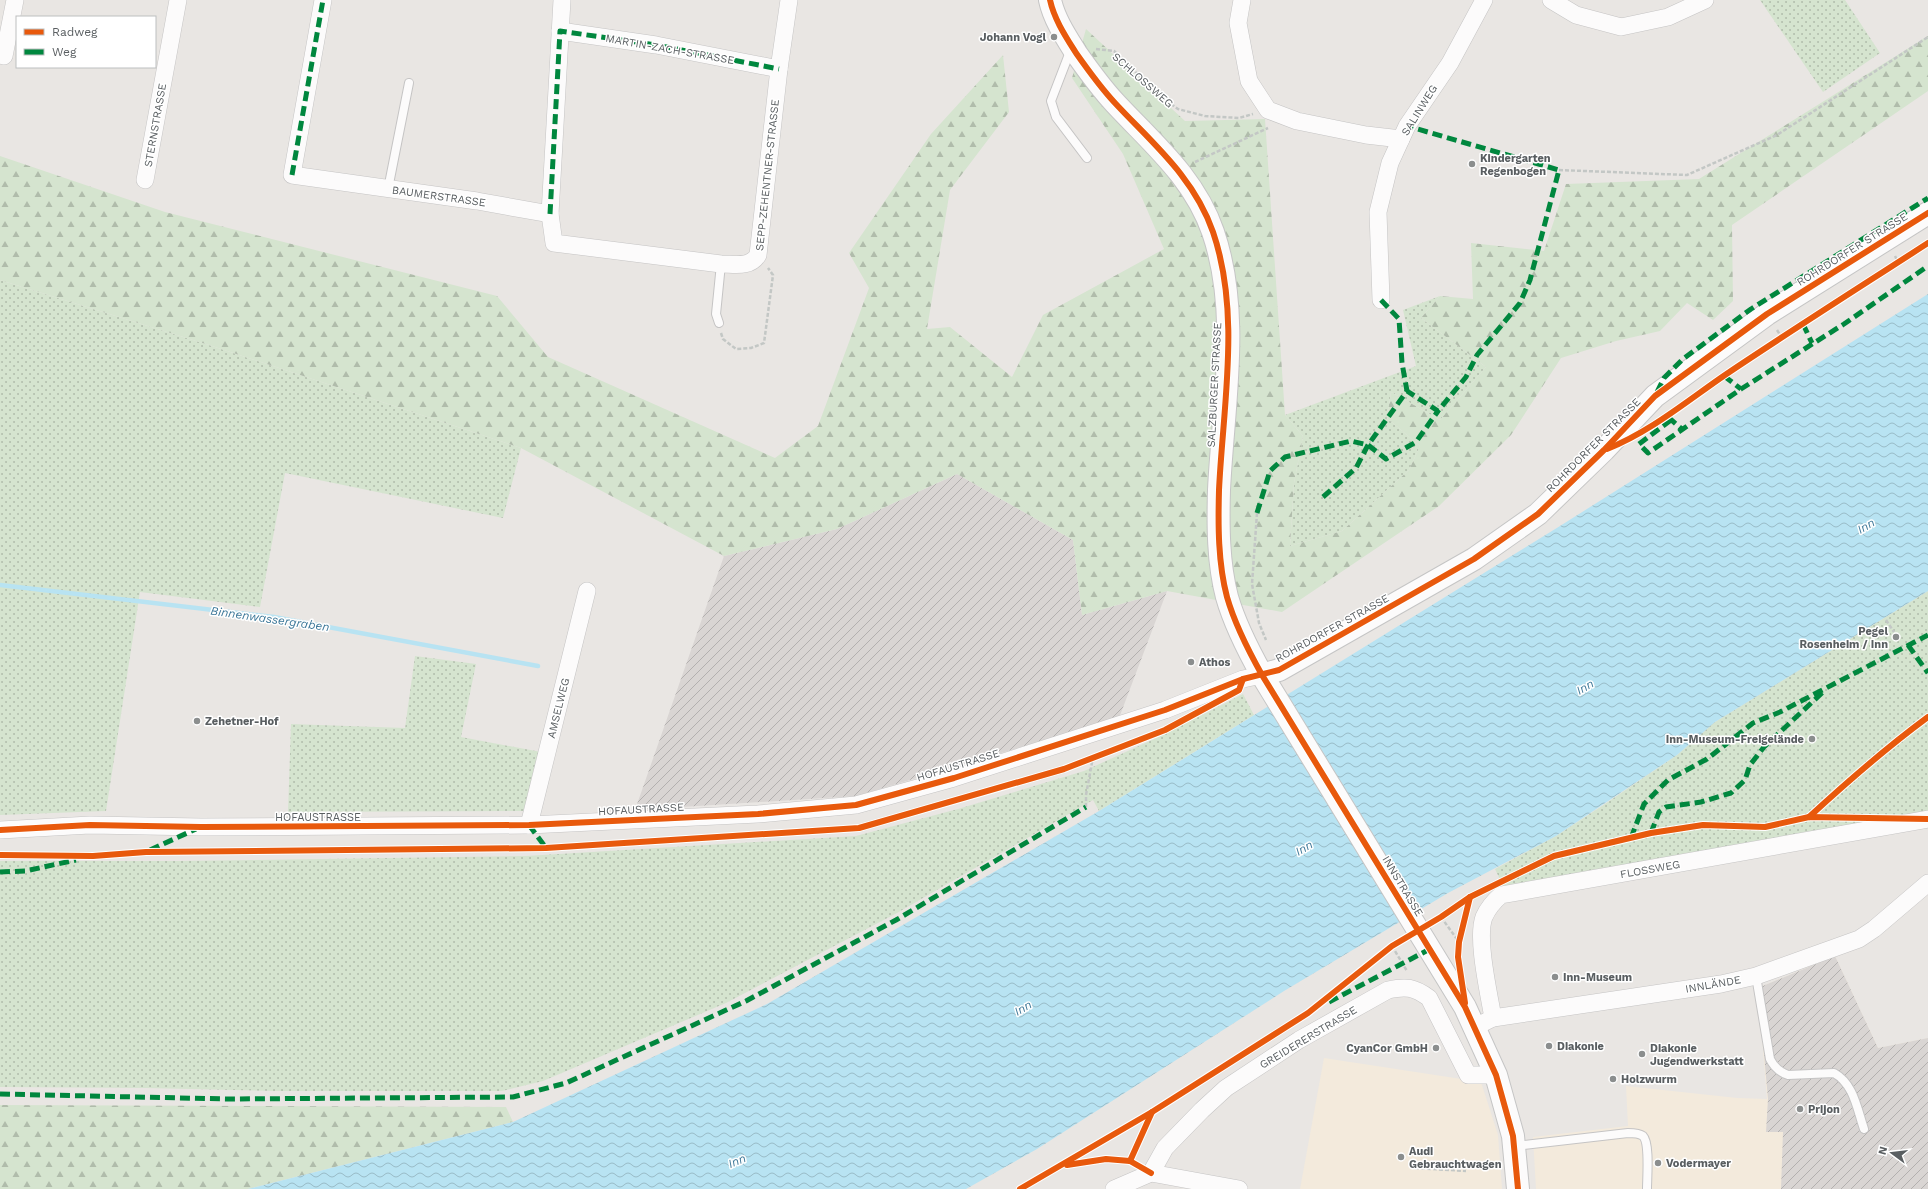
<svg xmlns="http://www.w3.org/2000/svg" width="1928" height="1189" font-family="'Work Sans',sans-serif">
  <defs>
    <pattern id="industrial-furrows" width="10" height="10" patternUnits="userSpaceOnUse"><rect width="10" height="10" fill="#d9d5d3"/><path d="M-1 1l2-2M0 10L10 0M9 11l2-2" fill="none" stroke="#b3b0af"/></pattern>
    <pattern id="green-dots" width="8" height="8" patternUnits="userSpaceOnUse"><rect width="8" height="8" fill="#d5e4cf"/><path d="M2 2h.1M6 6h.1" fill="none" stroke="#b0bcab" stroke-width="1.8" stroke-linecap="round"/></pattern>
    <pattern id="forest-firs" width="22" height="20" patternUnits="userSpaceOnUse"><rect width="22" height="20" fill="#d5e4cf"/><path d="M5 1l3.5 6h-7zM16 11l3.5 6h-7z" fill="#b0bcab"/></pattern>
    <pattern id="water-waves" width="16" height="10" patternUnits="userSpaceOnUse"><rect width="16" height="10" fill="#b8e3f2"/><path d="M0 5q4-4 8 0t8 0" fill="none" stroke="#99bbc7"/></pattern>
  </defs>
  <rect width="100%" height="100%" fill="#e9e6e3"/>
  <g fill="#f3eadc">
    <polygon points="1835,956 1878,1048 1928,1038 1928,1189 1536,1189 1533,1137 1628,1126 1626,1086 1737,1098 1767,1099 1758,988"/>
    <polygon points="1324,1058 1481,1082 1498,1135 1502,1189 1300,1189"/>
  </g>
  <g fill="url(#industrial-furrows)">
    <polygon points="957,474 1073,540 1082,615 1167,591 1119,718 856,796 635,810 724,556 837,529"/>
    <polygon points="1835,956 1878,1048 1928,1038 1928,1189 1781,1189 1783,1132 1766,1132 1768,1099 1758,988"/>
  </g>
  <g fill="url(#green-dots)">
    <polygon points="1760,0 1845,0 1880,53 1823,92"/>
    <polygon points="0,280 209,345 521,448 503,518 285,473 260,607 140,592 106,811 0,815"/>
    <polygon points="1440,296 1421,318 1486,367 1440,420 1391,392 1387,418 1420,446 1409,470 1342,531 1290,546 1294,483 1303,436 1285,415 1416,366 1403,310"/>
    <polygon points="1928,591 1928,817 1504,888 1495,869 1556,836 1605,804 1677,755 1715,722"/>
    <polygon points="415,656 476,664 461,737 541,752 530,811 288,812 291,724 405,728"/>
    <polygon points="1243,694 1254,715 1099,811 1093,800 897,913 726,1003 543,1081 502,1091 274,1091 146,1088 0,1087 0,861 180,861 526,856 856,836 958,809 1084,771 1165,734"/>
  </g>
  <g fill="url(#forest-firs)">
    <polygon points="1086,29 1185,121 1265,119 1285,415 1303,436 1294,483 1290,546 1342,531 1409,470 1420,446 1387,418 1391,392 1440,420 1486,367 1421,318 1440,296 1473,299 1471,243 1544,251 1566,184 1699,179 1928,36 1928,91 1732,225 1733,301 1713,320 1687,303 1660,331 1616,341 1561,358 1511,435 1439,506 1282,612 1167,591 1082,615 1073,540 957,474 837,529 724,556 521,448 209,345 0,280 0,156 165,212 497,296 548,357 775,458 818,426 869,288 849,253 931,134 1003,55 1009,112 950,190 927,329 950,327 1012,377 1043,315 1164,249 1123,154 1072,78"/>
    <polygon points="0,1105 506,1107 513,1122 248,1189 0,1189"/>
  </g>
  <polygon fill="url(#water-waves)" points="1928,294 1928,591 1715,722 1677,755 1556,836 1448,893 1284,991 1037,1149 966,1189 248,1189 513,1122 767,1004 1099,811 1560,526"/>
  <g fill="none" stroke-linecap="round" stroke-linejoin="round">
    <polyline stroke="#b8e3f2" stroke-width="4.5" points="0,585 274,617 538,666"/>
    <g stroke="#c5c4c4" stroke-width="10">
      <g id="lane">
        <polyline points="1071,49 1051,101 1056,117 1087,158"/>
        <polyline points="388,189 409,83"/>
        <polyline points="719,323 716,314 721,264"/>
        <path d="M1756 976 1770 1059C1774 1067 1779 1072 1788 1075L1834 1073C1854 1084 1857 1109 1864 1129"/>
        <path d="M1515 1146 1628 1133C1632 1133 1639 1133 1643 1136 1650 1143 1647 1178 1647 1189"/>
      </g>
    </g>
    <g stroke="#c5c4c4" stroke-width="18">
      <g id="street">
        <polyline points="323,0 292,175 477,201 550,214"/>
        <path d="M562 0 550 214 554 243 721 264C735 264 750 268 758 255L779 69 789 0"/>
        <polyline points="1242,0 1238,23 1249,81 1268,110 1297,121 1366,135 1401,139"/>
        <polyline points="1551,0 1576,15 1621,27 1668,17 1705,0"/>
        <polyline points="560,31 656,45 779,69"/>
        <polyline points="0,55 4,56 15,0"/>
        <polyline points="145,180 178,0"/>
        <polyline points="1381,300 1378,212 1390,163 1407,126 1450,63 1484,0"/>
        <polyline points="529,825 587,591"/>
        <polyline points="0,830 90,825 201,827 529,825 758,814 856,805 954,778 1165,710 1243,679 1262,675"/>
        <path d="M1493 1018C1489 994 1476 938 1484 917 1488 908 1494 901 1501 895L1928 819"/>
        <polyline points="1483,1023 1493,1018 1721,984 1756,976 1859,939 1874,929 1928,883"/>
        <polyline points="1151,1173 1239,1189"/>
        <path d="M1114 1189 1151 1173 1165 1148 1202 1110 1226 1088 1299 1040 1388 990C1406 986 1414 987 1429 998L1468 1075H1496"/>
      </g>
    </g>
    <g stroke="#c5c5c5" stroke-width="24">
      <g id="secondary">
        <path d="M1050 0C1054 19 1066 37 1076 53 1088 70 1100 87 1115 103 1152 143 1194 177 1213 232 1241 314 1223 405 1219 490 1218 525 1218 563 1227 597 1235 625 1248 650 1262 675L1465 1007 1496 1075 1513 1136 1518 1189"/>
        <polyline points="1262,675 1279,670 1474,559 1538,514 1604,450 1655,396 1767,314 1928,213"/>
      </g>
    </g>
    <g stroke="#c3c7c5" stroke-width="2.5" stroke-dasharray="4 2" stroke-linecap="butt">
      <polyline points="1096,49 1114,51 1160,96 1178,109 1205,116 1239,118 1253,114"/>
      <polyline points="1195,162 1268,128"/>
      <polyline points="1559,170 1687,175 1777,135 1928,37"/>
      <polyline points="1895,256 1898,262"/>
      <polyline points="1777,330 1782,338"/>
      <polyline points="721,333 723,339 736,349 751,348 764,343 773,275 768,268"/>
      <polyline points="1257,513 1252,584 1259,623 1266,640"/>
      <polyline points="1886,620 1894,632"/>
      <polyline points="1086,807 1086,795 1093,757"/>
      <polyline points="1441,917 1459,942"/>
      <polyline points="1392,946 1407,971"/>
      <polyline points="1415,1168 1466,1171"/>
    </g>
    <use href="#lane" stroke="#fcfbfb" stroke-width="8"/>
    <use href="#street" stroke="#fcfbfb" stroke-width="17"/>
    <use href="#secondary" stroke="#fcfbfb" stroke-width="22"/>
    <g stroke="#00873e" stroke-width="5" stroke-dasharray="10 5" stroke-linecap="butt">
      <polyline points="292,175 323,0"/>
      <polyline points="550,214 560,31 656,45 779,69"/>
      <polyline points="1381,300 1399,319 1402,363 1407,391"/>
      <polyline points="1803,324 1812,343"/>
      <polyline points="1724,376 1741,389"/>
      <polyline points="1657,392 1664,378 1683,359 1751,309 1928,198"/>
      <polyline points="1668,417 1683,430"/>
      <polyline points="1671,420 1639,444 1648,453 1741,389 1844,324 1928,266"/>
      <polyline points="1323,497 1356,468 1368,445 1407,391 1438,411 1466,377 1477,355 1520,303 1530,280 1559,170 1407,126"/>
      <polyline points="1257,513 1270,471 1285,457 1351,441 1368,445 1386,459 1416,442 1438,411"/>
      <polyline points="1908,645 1928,673"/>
      <polyline points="529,825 546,848"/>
      <polyline points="1651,833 1659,812 1666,807 1701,802 1731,793 1745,780 1750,765 1764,747 1823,692"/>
      <polyline points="1631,838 1644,804 1668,780 1707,759 1753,723 1780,712 1928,635"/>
      <polyline points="150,850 196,829"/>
      <polyline points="0,872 25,871 76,860"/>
      <polyline points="1329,1002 1430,949"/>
      <polyline points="0,1094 228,1099 513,1097 566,1083 746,1001 896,920 1086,807"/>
    </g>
    <g stroke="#fff" stroke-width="8">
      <g id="cycleway">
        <path d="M1050 0C1054 19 1066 37 1076 53 1088 70 1100 87 1115 103 1152 143 1194 177 1213 232 1241 314 1223 405 1219 490 1218 525 1218 563 1227 597 1235 625 1248 650 1262 675L1465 1007 1496 1075 1513 1136 1518 1189"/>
        <path d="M1607 449C1650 432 1687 401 1725 375 1792 330 1860 287 1928 243"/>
        <path d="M1809 817C1847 782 1886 748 1928 717"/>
        <polyline points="0,830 90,825 201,827 529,825 758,814 856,805 954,778 1165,710 1243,679 1279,670 1474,559 1538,514 1604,450 1655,396 1767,314 1928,213"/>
        <polyline points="0,855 93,856 146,852 546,848 859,828 1064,769 1165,730 1239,690 1243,679"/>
        <polyline points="1465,1003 1458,957 1459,942 1470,897"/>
        <polyline points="1130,1161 1152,1112"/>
        <polyline points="1067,1165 1106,1159 1130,1161 1151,1173"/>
        <polyline points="1020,1189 1152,1112 1308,1013 1392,946 1441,917 1470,897 1554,856 1651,833 1703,825 1765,827 1809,817 1928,819"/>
      </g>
    </g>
    <use href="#cycleway" stroke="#e8590c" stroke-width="6"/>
  </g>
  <g fill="#8b8e8e" stroke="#fff" stroke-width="1.5">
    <circle cx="1054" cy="37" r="4"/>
    <circle cx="1472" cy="164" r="4"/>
    <circle cx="1896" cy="637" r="4"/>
    <circle cx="1191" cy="662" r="4"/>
    <circle cx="197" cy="721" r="4"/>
    <circle cx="1812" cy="739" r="4"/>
    <circle cx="1555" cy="977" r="4"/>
    <circle cx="1549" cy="1046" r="4"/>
    <circle cx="1436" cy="1048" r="4"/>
    <circle cx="1642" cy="1054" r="4"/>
    <circle cx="1613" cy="1079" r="4"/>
    <circle cx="1800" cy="1109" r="4"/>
    <circle cx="1401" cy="1157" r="4"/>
    <circle cx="1658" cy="1163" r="4"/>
  </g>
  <g text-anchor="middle" stroke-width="3" stroke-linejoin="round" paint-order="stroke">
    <g font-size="11" font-weight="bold" fill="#595e61" stroke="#fff" text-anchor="start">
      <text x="1046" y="41" text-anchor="end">Johann Vogl</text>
      <text x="1480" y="162">Kindergarten<tspan x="1480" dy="13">Regenbogen</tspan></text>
      <text x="1888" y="635" text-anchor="end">Pegel<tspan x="1888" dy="13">Rosenheim / Inn</tspan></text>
      <text x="1199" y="666">Athos</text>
      <text x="205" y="725">Zehetner-Hof</text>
      <text x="1804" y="743" text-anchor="end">Inn-Museum-Freigelände</text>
      <text x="1563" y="981">Inn-Museum</text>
      <text x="1557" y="1050">Diakonie</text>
      <text x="1428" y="1052" text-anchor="end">CyanCor GmbH</text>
      <text x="1650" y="1052">Diakonie<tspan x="1650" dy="13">Jugendwerkstatt</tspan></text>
      <text x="1621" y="1083">Holzwurm</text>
      <text x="1808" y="1113">Prijon</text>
      <text x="1409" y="1155">Audi<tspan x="1409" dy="13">Gebrauchtwagen</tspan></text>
      <text x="1666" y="1167">Vodermayer</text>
    </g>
    <g font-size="11" fill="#595e61" stroke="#fff">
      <text transform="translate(670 49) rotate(10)" y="4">MARTIN-ZACH-STRASSE</text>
      <text transform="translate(1143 80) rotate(41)" y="4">SCHLOSSWEG</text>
      <text transform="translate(1419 110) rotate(-58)" y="4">SALINWEG</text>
      <text transform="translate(155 125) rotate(-80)" y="4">STERNSTRASSE</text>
      <text transform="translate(767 175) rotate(-84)" y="4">SEPP-ZEHENTNER-STRASSE</text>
      <text transform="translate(439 196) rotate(8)" y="4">BAUMERSTRASSE</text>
      <text transform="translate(1852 249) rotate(-32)" y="4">ROHRDORFER STRASSE</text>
      <text transform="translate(1214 385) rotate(-87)" y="4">SALZBURGER STRASSE</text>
      <text transform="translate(1593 445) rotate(-45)" y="4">ROHRDORFER STRASSE</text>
      <text transform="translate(1332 628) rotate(-29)" y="4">ROHRDORFER STRASSE</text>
      <text transform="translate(558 708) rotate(-76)" y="4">AMSELWEG</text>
      <text transform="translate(958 765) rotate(-17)" y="4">HOFAUSTRASSE</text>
      <text transform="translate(641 809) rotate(-3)" y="4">HOFAUSTRASSE</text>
      <text x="318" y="821">HOFAUSTRASSE</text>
      <text transform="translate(1650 869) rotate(-10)" y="4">FLOSSWEG</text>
      <text transform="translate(1403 886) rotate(59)" y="4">INNSTRASSE</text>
      <text transform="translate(1713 984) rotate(-10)" y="4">INNLÄNDE</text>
      <text transform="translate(1308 1037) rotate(-31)" y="4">GREIDERERSTRASSE</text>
    </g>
    <g font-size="12" font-style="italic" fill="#3d7899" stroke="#fff">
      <text transform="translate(1866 526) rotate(-30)" y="4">Inn</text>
      <text transform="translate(270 619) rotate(8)" y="4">Binnenwassergraben</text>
      <text transform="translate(1585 687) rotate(-30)" y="4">Inn</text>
      <text transform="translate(1304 848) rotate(-30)" y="4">Inn</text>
      <text transform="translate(1023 1008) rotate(-30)" y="4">Inn</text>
      <text transform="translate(737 1161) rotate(-23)" y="4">Inn</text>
    </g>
  </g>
  <rect x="16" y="16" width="140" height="52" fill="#ffffff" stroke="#bdbfc0"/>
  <rect x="24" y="29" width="20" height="6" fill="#e8590c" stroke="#bdbfc0"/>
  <text x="52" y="36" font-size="12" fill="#595e61">Radweg</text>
  <rect x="24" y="49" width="20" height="6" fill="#00873e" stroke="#bdbfc0"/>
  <text x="52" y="56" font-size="12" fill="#595e61">Weg</text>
  <g transform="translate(1892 1153) rotate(285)" stroke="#ffffff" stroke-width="3" paint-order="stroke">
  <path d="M0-3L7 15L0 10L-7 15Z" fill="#595e61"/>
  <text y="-6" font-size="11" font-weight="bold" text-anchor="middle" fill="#595e61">N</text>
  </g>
</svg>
